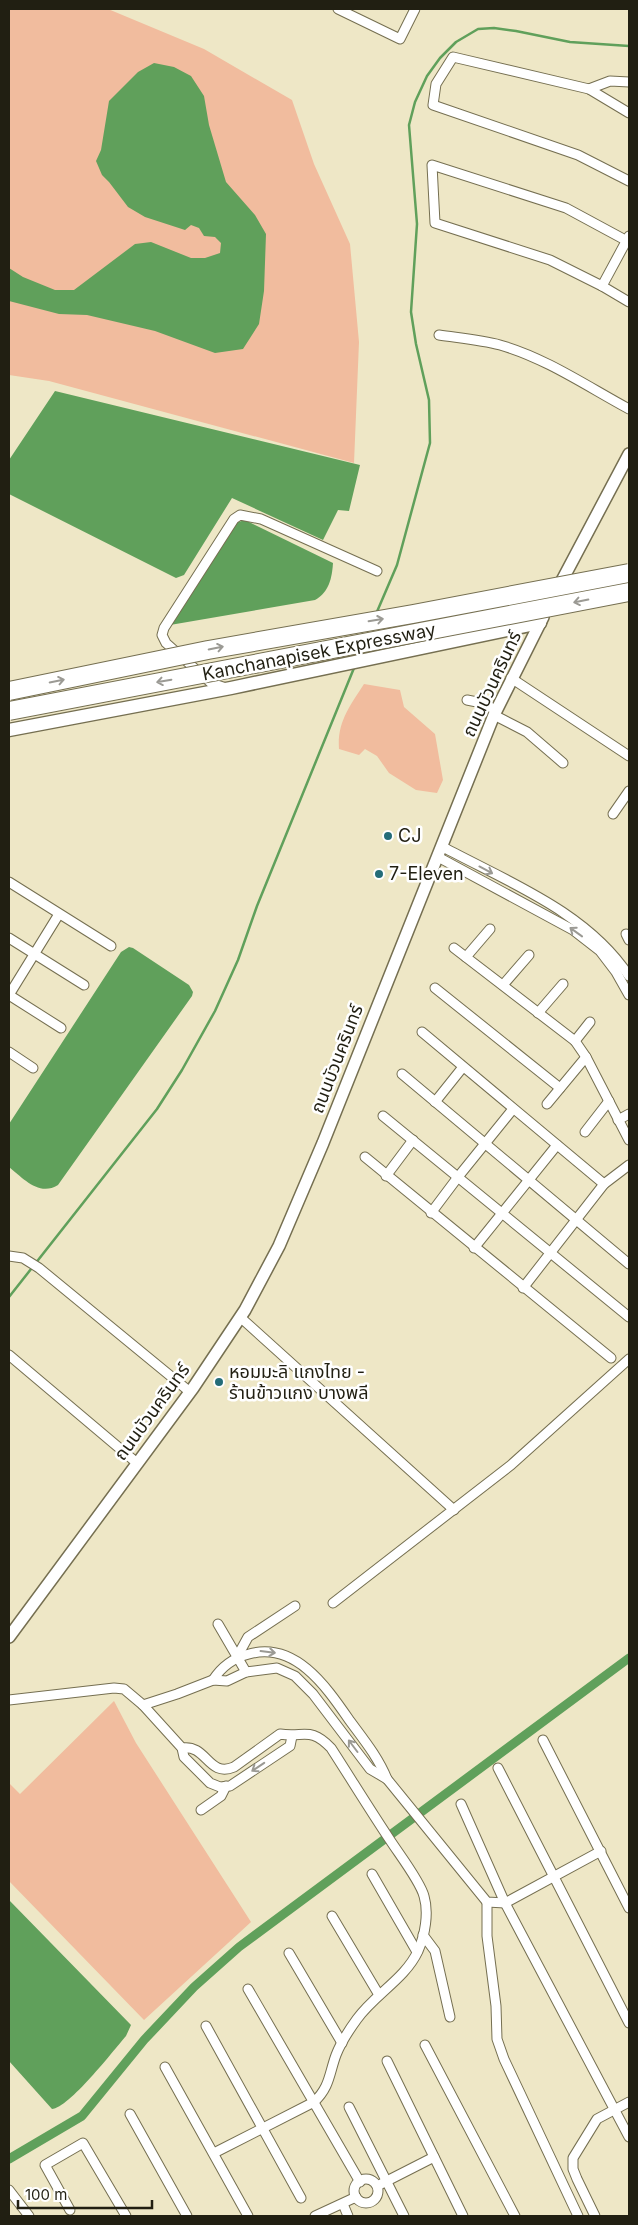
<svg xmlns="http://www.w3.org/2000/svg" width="638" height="2225" font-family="Inter,'Noto Sans Thai',sans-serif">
  <rect width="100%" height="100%" fill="#eee7c6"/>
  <g fill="#f1bc9e">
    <polygon points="9,9 108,9 204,49 292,100 314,164 350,244 359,342 354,463 49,381 9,375"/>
    <path d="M364 684 400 690 404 707 435 734 443 780 437 793 416 790 389 773 377 756 365 749 359 755 339 749C337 722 350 706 364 684Z"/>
    <polygon points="114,1701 136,1743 251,1922 144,2020 9,1881 9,1783 20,1794"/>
  </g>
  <g fill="#60a05b">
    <polygon points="154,63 174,67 191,76 204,96 209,125 226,182 255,215 266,234 264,291 259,324 243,349 215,353 155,331 87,315 59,314 9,301 9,268 23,277 55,290 74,290 135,244 151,242 191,258 205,258 220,253 221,243 215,237 204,236 199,228 191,225 185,230 145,217 128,207 109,182 102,175 96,161 101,150 109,101 138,72"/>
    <polygon points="55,391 360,465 349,511 338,510 323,540 232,498 184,575 176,578 9,494 9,460"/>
    <path d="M245 520 333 563C332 578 329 592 315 600L170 625 235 523Z"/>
    <path d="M129 947 133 948 189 985 193 992 192 996 58 1185C39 1197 23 1178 9 1167V1124L121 952Z"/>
    <path d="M9 1900 131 2025 126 2036C113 2051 69 2108 52 2109L9 2061Z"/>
  </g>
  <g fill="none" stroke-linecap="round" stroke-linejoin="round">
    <g stroke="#60a05b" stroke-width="2.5">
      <polyline points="376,614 397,565 430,443 429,400 416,344 411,312 417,224 409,125 415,102 427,76 440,58 456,42 478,29 494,28 516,31 570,42 629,46"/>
      <polyline points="9,1297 157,1109 182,1070 215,1011 238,960 257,906 354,668"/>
    </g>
    <polyline stroke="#60a05b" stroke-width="9" points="9,2159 82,2116 144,2040 194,1987 239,1947 629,1658"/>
    <g stroke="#756f51" stroke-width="11">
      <g id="minor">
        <polyline points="338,9 400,39 415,9"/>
        <polyline points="589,89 610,81 629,82"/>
        <polyline points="629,113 589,89 453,57 436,84 433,105 578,155 629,181"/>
        <polyline points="629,242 566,208 432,165 435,223 550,260 602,286 629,302"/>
        <polyline points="602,286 629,236"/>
        <path d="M439 335C459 338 481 340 500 345 546 358 588 387 629 409"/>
        <polyline points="511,678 629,756"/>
        <polyline points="226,688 211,683 166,643 162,635 164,628 234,519 240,515 261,519 377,571"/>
        <polyline points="467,700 482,703 496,710"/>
        <polyline points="494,715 527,732 563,763"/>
        <polyline points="613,814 629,791"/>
        <path d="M443 847C508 882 587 912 629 976"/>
        <polyline points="438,857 573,930 600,951 616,972 629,995"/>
        <polyline points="9,882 111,946"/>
        <polyline points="626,934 629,940"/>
        <polyline points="9,938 84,985"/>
        <polyline points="454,948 575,1041 586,1057 629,1140"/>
        <polyline points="466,957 490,929"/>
        <polyline points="503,985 529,955"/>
        <polyline points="435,988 560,1088"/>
        <polyline points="9,995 59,914"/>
        <polyline points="9,995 61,1028"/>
        <polyline points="538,1013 563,984"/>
        <polyline points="422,1032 604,1184"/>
        <polyline points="575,1041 590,1022"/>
        <polyline points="9,1052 33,1068"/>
        <polyline points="402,1074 629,1264"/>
        <polyline points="435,1102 463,1067"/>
        <polyline points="547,1104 586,1057"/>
        <polyline points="383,1116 629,1317"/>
        <polyline points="618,1120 629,1114"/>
        <polyline points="585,1132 609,1101"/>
        <polyline points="365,1157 611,1358"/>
        <polyline points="386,1176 413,1140"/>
        <polyline points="431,1213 458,1177 513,1109"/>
        <polyline points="474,1248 557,1145"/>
        <polyline points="9,1256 23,1258 39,1268 190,1392"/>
        <polyline points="523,1288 604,1184 629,1165"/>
        <polyline points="240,1317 454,1510"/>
        <polyline points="9,1355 137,1463"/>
        <polyline points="333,1603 511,1465 629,1359"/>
        <polyline points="218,1624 246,1672"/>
        <polyline points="237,1657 248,1637 295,1606"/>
        <path d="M213 1680C222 1666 233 1658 249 1654 296 1641 327 1688 350 1721 364 1740 378 1757 387 1779L487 1902 505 1903 601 1851"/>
        <polyline points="9,1700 114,1688 124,1689 143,1705 182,1748 184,1757 210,1783 220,1787 230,1786 290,1746 292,1736"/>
        <polyline points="143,1705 177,1694 213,1680 227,1681 246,1672 277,1668 295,1676 313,1694 370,1769 387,1779"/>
        <polyline points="543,1740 629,1908"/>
        <path d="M182 1748C207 1744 208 1778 234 1767L280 1734C304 1738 310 1726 331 1748 351 1779 370 1810 390 1840 399 1854 420 1881 424 1896 429 1913 425 1935 418 1951 405 1979 375 1994 357 2019 349 2030 341 2042 336 2055 329 2074 330 2087 314 2102L214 2153"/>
        <polyline points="498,1768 629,2023"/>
        <polyline points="461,1804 505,1903 629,2137"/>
        <polyline points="201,1810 221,1796 226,1786"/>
        <polyline points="372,1874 417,1952"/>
        <polyline points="487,1902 487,1936 496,2006 497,2039 504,2059 578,2216"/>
        <polyline points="332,1916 379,1995"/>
        <polyline points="423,1935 435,1951 450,2017"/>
        <polyline points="289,1953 342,2043"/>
        <polyline points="248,1989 360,2182"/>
        <polyline points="206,2026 301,2198"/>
        <polyline points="425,2045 515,2216"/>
        <polyline points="387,2061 463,2216"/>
        <polyline points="165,2067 248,2216"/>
        <polyline points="349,2107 404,2216"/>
        <polyline points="130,2114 187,2216"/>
        <circle cx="366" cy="2191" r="12"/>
        <polyline points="381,2184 434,2157"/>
        <polyline points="9,2190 29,2216"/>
        <polyline points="343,2204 348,2216"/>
        <polyline points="70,2210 45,2165 83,2143 126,2216"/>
        <polyline points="315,2216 356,2197"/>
        <polyline points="595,2216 577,2179 573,2169 573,2158 597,2119 629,2102"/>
      </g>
    </g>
    <g stroke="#756f51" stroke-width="14">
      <g id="tertiary">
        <polyline points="557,590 629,454"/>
        <polyline points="9,1637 193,1388 245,1310 279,1246 323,1143 494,715 543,617"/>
      </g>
    </g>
    <g stroke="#756f51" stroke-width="15">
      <polyline id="secondary" points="9,730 231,688 540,623"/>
    </g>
    <use href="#minor" stroke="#fff" stroke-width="9"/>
    <use href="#tertiary" stroke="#fff" stroke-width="11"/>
    <use href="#secondary" stroke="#fff" stroke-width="12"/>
    <g stroke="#756f51" stroke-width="20" stroke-linecap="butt">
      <g id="motorway-bridge">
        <polyline points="9,691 208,650 413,614 629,573"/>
        <polyline points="9,711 629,592"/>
      </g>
    </g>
    <use href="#motorway-bridge" stroke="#fff" stroke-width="18"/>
  </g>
  <defs><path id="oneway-shaft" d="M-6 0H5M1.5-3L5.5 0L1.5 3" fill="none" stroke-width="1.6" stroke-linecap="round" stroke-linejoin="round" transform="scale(1.25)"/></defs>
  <g stroke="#9b9a94">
    <use href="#oneway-shaft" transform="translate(581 601) rotate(169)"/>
    <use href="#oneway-shaft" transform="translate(376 620) rotate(-9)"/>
    <use href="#oneway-shaft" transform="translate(216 648) rotate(-11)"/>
    <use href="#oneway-shaft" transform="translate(57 681) rotate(-11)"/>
    <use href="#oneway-shaft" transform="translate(164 681) rotate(170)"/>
    <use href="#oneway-shaft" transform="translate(486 870) rotate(28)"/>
    <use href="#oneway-shaft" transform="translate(576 932) rotate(-144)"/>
    <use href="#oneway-shaft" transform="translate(268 1652) rotate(7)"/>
    <use href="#oneway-shaft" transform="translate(353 1746) rotate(-127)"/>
    <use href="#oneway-shaft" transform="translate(258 1767) rotate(146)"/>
  </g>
  <g fill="#246c78" stroke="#fff" stroke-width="2">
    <circle cx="388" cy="836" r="5"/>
    <circle cx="379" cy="874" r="5"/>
    <circle cx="219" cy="1382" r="5"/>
  </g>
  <g text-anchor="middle" stroke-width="5" stroke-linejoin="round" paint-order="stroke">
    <g font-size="18" fill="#211f12" stroke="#fff">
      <text transform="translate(319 652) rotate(-11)" y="6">Kanchanapisek Expressway</text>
      <text transform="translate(492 684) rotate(-65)" y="6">ถนนบัวนครินทร์</text>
      <text transform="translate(337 1059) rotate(-69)" y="6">ถนนบัวนครินทร์</text>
      <text transform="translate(152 1412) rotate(-54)" y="6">ถนนบัวนครินทร์</text>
    </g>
    <g font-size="18" fill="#211f12" stroke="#fff" text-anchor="start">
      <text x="398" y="842">CJ</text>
      <text x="389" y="880">7-Eleven</text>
      <text x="229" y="1378">หอมมะลิ เเกงไทย -<tspan x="229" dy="21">ร้านข้าวแกง บางพลี</tspan></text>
    </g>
  </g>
  <rect width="638" height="2225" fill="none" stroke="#211f12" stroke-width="20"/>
  <path d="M18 2200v8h134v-8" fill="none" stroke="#211f12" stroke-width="2.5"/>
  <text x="25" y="2200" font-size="15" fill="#211f12" stroke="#ffffff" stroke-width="4" paint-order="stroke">100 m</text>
</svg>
